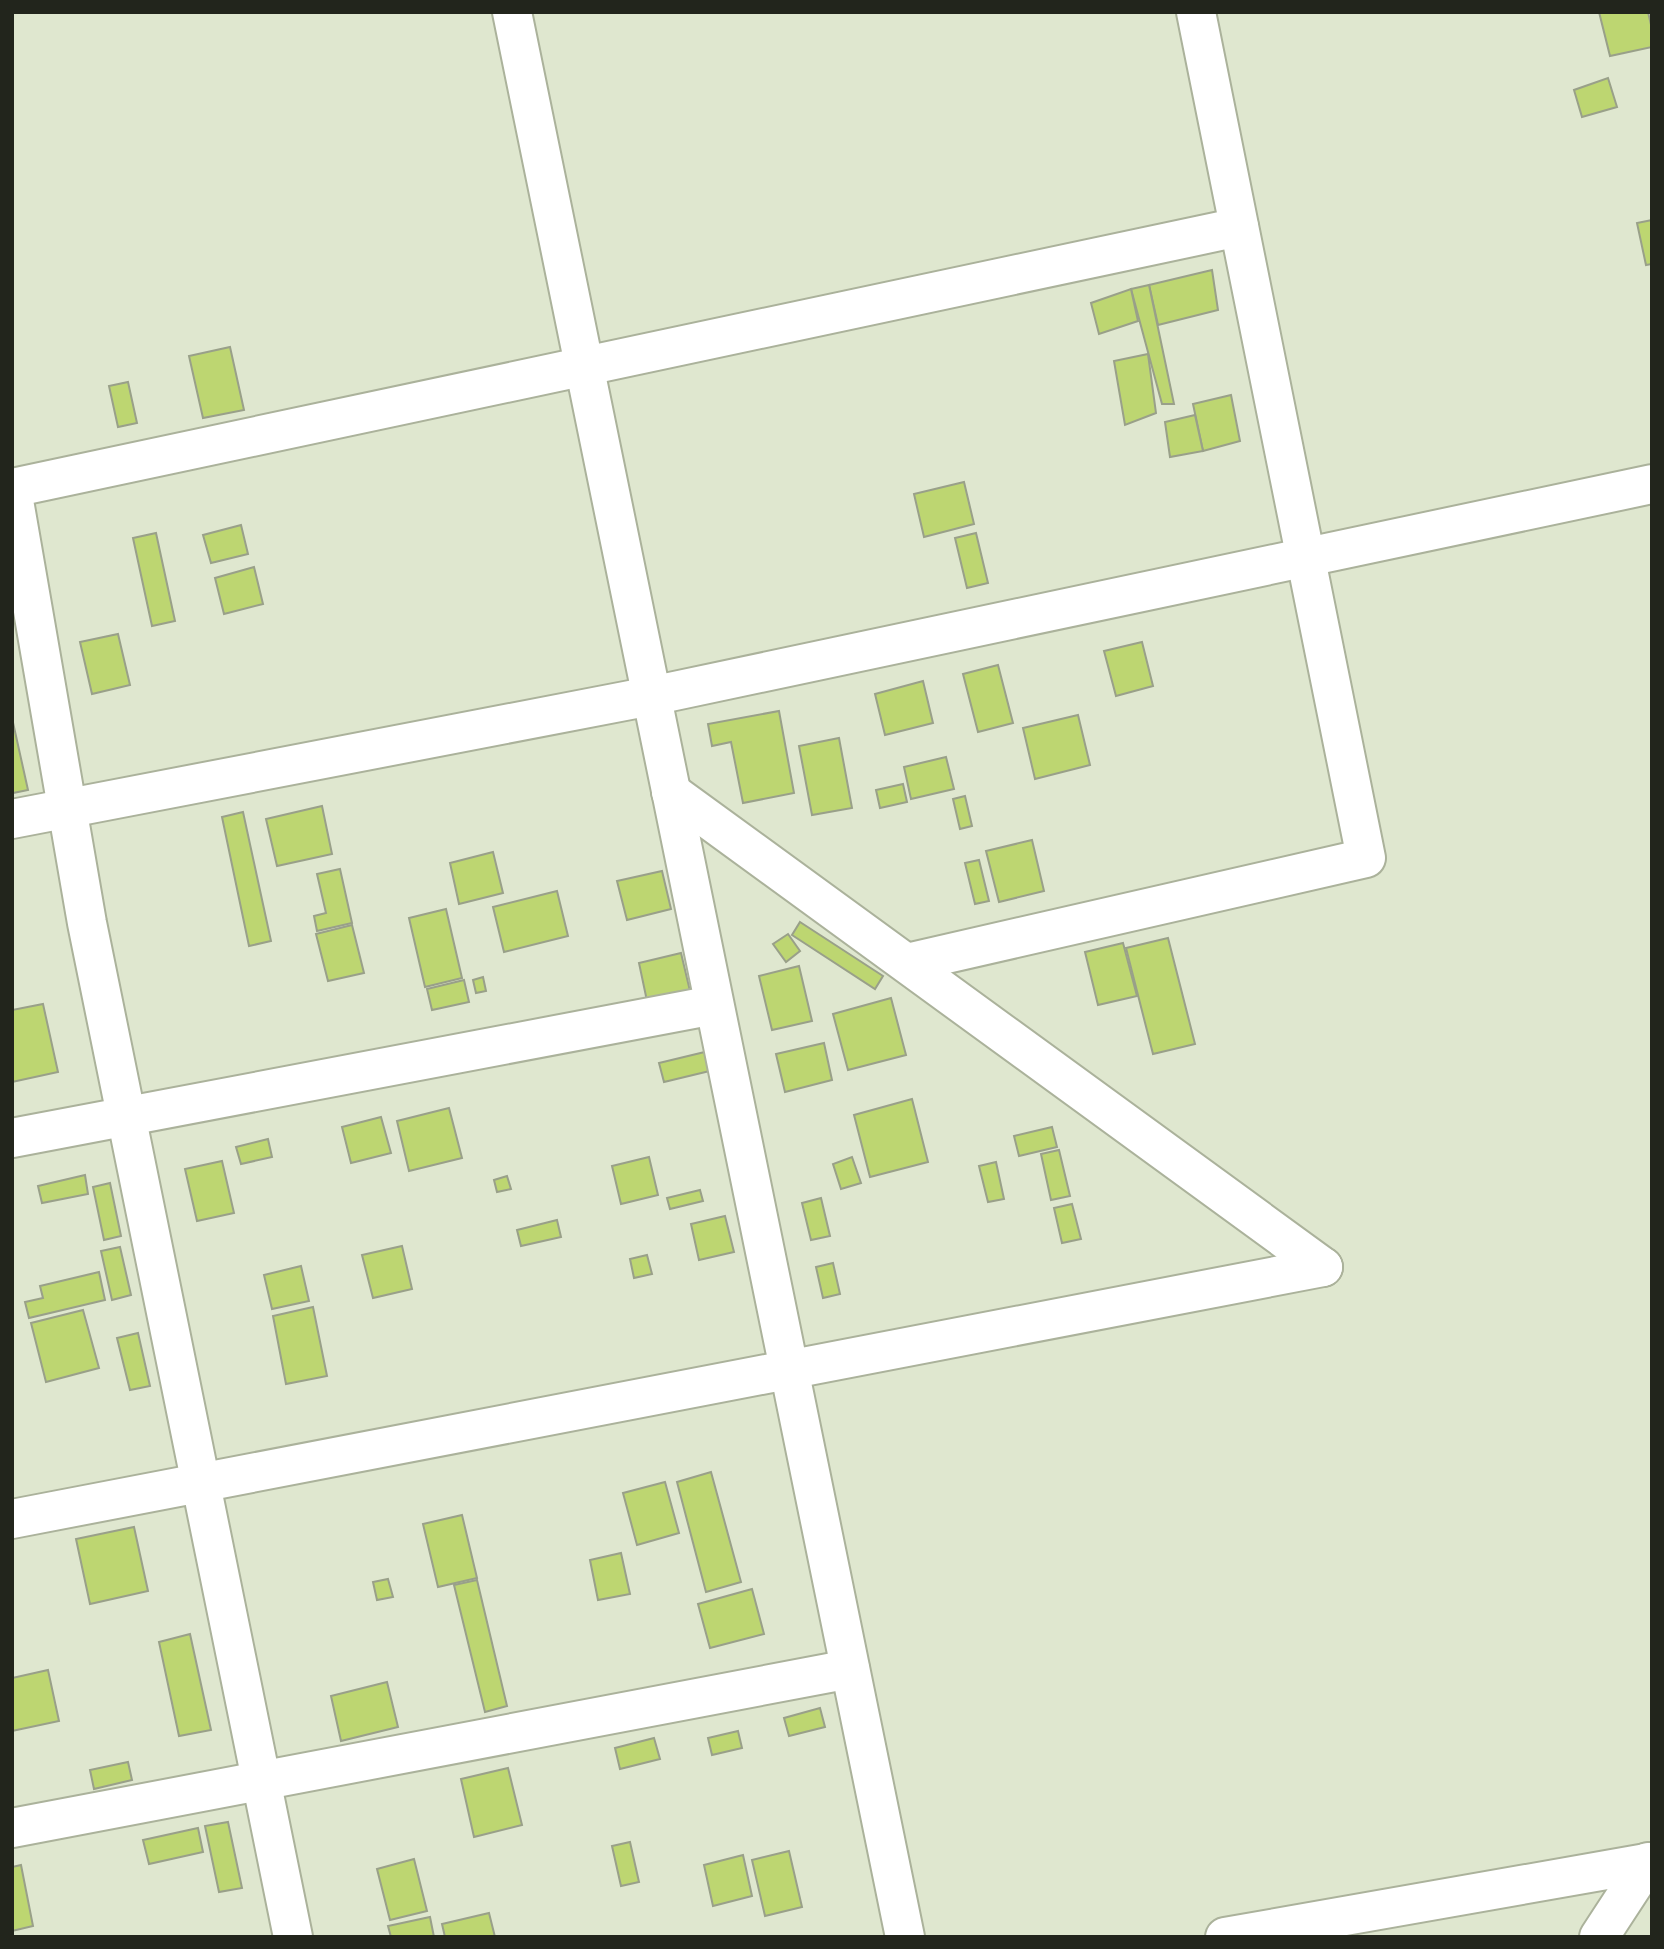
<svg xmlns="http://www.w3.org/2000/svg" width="1664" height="1949" font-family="'Public Sans',sans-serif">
  <rect width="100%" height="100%" fill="#dfe7cf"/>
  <g fill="#bdd671" stroke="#99a089" stroke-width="2">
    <polygon points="1599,12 1648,12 1652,29 1652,47 1610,56"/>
    <polygon points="1608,78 1617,107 1582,117 1574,90"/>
    <polygon points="1652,220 1652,264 1646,265 1637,223"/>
    <polygon points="1212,270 1218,310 1158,325 1149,285"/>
    <polygon points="1149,285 1174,404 1162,404 1131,289"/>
    <polygon points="1131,289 1138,321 1099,334 1091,303"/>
    <polygon points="230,347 244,410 203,418 189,356"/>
    <polygon points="1148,354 1156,413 1125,425 1114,361"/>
    <polygon points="128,382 137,423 118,427 109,386"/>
    <polygon points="1231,395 1240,441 1203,451 1193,404"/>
    <polygon points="1195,415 1203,451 1170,457 1165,422"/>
    <polygon points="964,482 974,524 924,537 914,494"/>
    <polygon points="241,525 248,554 211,563 203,535"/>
    <polygon points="156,533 175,621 152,626 133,538"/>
    <polygon points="976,533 988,583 967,588 955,538"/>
    <polygon points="254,567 263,604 224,614 215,578"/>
    <polygon points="118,634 130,685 92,694 80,642"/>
    <polygon points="1142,642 1153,686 1116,696 1104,651"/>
    <polygon points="998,665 1013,723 978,732 963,674"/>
    <polygon points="923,681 933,723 885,735 875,694"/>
    <polygon points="779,711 794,793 743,803 731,742 712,746 708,724"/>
    <polygon points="1078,715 1090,765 1035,779 1023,728"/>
    <polygon points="12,718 28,790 13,793 12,788"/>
    <polygon points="839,738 852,808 812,815 799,746"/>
    <polygon points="946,757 954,789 911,799 904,767"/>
    <polygon points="903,784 907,802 880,808 876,790"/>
    <polygon points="965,796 972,826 960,829 953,799"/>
    <polygon points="322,806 332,854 277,866 266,819"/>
    <polygon points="243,812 271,941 249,946 222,817"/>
    <polygon points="1032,840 1044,891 999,902 986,851"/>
    <polygon points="493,852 503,893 459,904 450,863"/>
    <polygon points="979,860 989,901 975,904 965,863"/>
    <polygon points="340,869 352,923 317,931 314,916 326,913 317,874"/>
    <polygon points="662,871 671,909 627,920 617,881"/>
    <polygon points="557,891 568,936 504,952 493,907"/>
    <polygon points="446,909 462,978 425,987 409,918"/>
    <polygon points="800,922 883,976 875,989 792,935"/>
    <polygon points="352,925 364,973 328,981 316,934"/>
    <polygon points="788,934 800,951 786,962 773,944"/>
    <polygon points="1168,938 1195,1044 1153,1054 1126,948"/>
    <polygon points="1123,943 1137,996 1098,1005 1085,952"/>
    <polygon points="681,953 690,991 647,1001 639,963"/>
    <polygon points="799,966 812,1021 772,1030 759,976"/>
    <polygon points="483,977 486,991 476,993 473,980"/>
    <polygon points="464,980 469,1002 432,1010 427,989"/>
    <polygon points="891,998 906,1055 848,1070 833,1014"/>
    <polygon points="43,1004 58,1072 12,1082 12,1010"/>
    <polygon points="824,1043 832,1080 785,1092 776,1054"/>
    <polygon points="713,1050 718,1069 664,1082 659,1063"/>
    <polygon points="912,1099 928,1162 870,1177 854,1115"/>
    <polygon points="449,1108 462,1158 409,1171 397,1121"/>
    <polygon points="381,1117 391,1153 351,1163 342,1127"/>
    <polygon points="1052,1127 1057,1147 1019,1156 1014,1136"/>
    <polygon points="268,1139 272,1157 241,1164 236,1147"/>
    <polygon points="1059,1150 1070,1196 1051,1200 1041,1154"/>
    <polygon points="649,1157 658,1195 621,1204 612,1166"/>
    <polygon points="852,1157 861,1183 841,1189 833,1164"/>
    <polygon points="222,1161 234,1213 197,1221 185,1169"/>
    <polygon points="996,1162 1004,1199 988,1202 979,1166"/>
    <polygon points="85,1175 88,1194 42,1203 38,1186"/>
    <polygon points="507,1176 511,1189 497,1192 494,1180"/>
    <polygon points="110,1183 121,1236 104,1240 93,1187"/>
    <polygon points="700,1190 703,1201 670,1209 667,1198"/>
    <polygon points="821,1198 830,1236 811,1240 802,1203"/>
    <polygon points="1072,1204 1081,1239 1062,1243 1054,1208"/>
    <polygon points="725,1216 734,1252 699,1260 691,1224"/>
    <polygon points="557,1220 561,1237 521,1246 517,1230"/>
    <polygon points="402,1246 412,1289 373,1298 362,1255"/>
    <polygon points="120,1247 131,1295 112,1300 101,1251"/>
    <polygon points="647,1255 652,1274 634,1278 630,1259"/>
    <polygon points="833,1263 840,1294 823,1298 816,1267"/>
    <polygon points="301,1266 309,1301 272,1309 264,1275"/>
    <polygon points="99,1272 105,1300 29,1318 25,1302 43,1298 40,1286"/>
    <polygon points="313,1307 327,1376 286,1384 273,1316"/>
    <polygon points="83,1310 99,1368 46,1382 31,1323"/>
    <polygon points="138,1333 150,1386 130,1390 117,1338"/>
    <polygon points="711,1472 741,1582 706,1592 677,1482"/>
    <polygon points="665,1482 679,1533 637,1545 623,1493"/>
    <polygon points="462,1515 477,1578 438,1587 423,1524"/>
    <polygon points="134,1527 148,1591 90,1604 76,1539"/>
    <polygon points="621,1553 630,1594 598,1600 590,1560"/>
    <polygon points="388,1579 393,1597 377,1600 373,1582"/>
    <polygon points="477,1580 507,1706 485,1712 454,1585"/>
    <polygon points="752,1589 764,1634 710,1648 698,1604"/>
    <polygon points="190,1634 211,1730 179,1736 159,1642"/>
    <polygon points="48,1670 59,1721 12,1731 12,1678"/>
    <polygon points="387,1682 398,1727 341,1741 331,1696"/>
    <polygon points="820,1708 825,1727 789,1736 784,1718"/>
    <polygon points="738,1731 742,1748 712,1755 708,1738"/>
    <polygon points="654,1738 660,1759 620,1769 615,1748"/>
    <polygon points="128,1762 132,1780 94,1789 90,1770"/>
    <polygon points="508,1768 522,1825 474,1837 461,1779"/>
    <polygon points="228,1822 242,1888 219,1892 205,1826"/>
    <polygon points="198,1828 203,1852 149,1864 143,1840"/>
    <polygon points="630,1842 639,1882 621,1886 612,1846"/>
    <polygon points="789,1851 802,1907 765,1916 752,1860"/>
    <polygon points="743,1855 752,1896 713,1906 704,1865"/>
    <polygon points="414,1859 427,1911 390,1920 377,1869"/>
    <polygon points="21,1865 33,1926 12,1931 12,1867"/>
    <polygon points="489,1913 495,1937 445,1937 442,1924"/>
    <polygon points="430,1917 434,1937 391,1937 388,1926"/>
  </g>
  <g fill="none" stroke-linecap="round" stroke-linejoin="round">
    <g stroke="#abb29b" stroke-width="42">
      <g id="street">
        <polyline points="512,12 905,1937"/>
        <polyline points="12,488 1239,227"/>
        <polyline points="12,489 87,923 293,1937"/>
        <polyline points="671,792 1323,1267"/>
        <polyline points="12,819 651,696 1652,484"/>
        <polyline points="907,963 1366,858 1196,12"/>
        <polyline points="12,1138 714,1005"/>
        <polyline points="12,1519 1323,1267"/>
        <polyline points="12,1828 850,1669"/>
        <polyline points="1225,1937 1652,1862"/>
        <polyline points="1599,1937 1648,1862"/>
      </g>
    </g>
    <use href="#street" stroke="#fff" stroke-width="38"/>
  </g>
  <rect width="1664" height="1949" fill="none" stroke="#22251c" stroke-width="28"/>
</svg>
